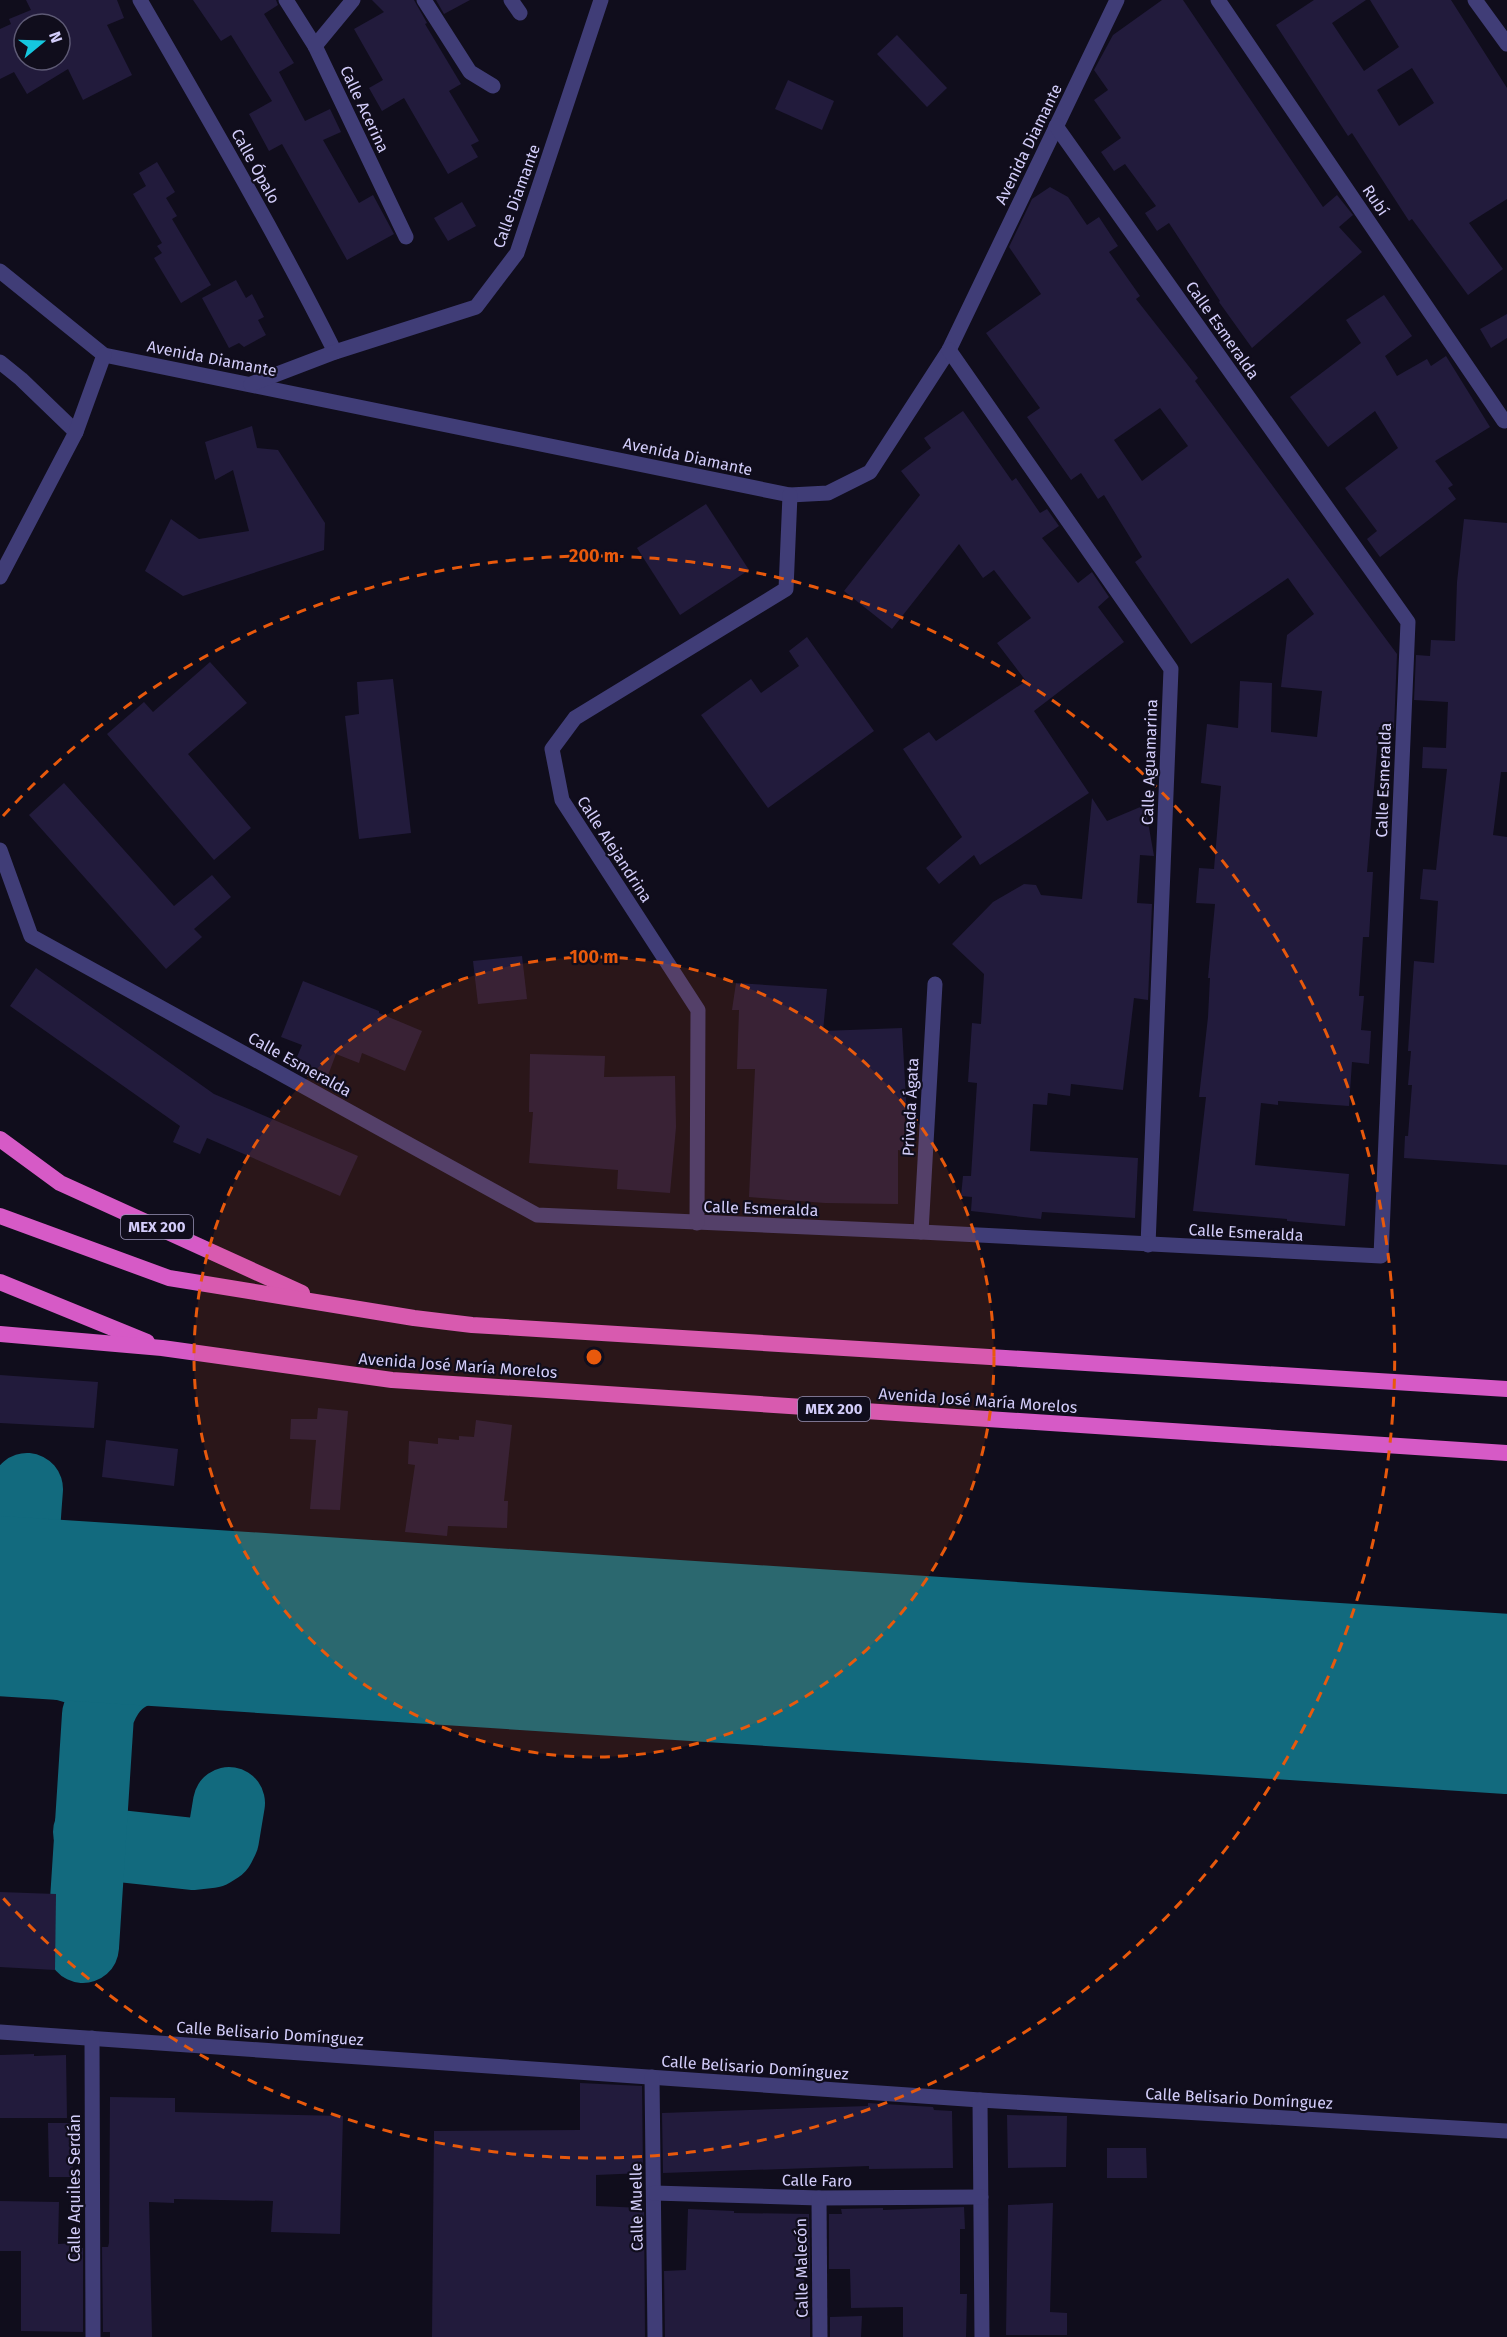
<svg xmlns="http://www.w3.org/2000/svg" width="1507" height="2337" font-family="'Fira Sans',sans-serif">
  <rect width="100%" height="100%" fill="#100d1c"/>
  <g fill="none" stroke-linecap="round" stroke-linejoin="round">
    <g stroke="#126a7e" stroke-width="72">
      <path d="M27 1489C25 1515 23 1541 22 1567 20 1583 17 1601 20 1617 24 1649 54 1665 83 1669"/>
      <polyline points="89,1832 99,1842 110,1845 193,1854 211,1852 219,1847 223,1839 229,1803"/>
      <path d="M83 1947 98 1715C106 1693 116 1679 139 1670"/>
    </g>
    <polyline stroke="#126a7e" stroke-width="180" points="0,1606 1507,1704"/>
  </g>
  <g fill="#221b3c" fill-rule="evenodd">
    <path d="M26 0H117L124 18 107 25 132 75 83 100 68 69 27 94 14 72 0 79V29L11 24 9 19 31 10ZM24 24H60V60H24Z"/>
    <polygon points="193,0 276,0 278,5 264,14 294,63 279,72 305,121 330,109 341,132 323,140 359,203 373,195 394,234 347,260 282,144 269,151 249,114 272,101 231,35 221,41"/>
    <polygon points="372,0 414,0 427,23 425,24 461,84 449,91 479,141 471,145 478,157 448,174 404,98 382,111 369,88 383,80 354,29 384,12"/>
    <polygon points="436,0 470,0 444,14"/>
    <polygon points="1162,0 1183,0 1323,207 1337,195 1353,215 1339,227 1362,252 1252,348 1219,302 1220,301 1169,223 1157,231 1145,213 1156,206 1125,164 1114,171 1101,152 1121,138 1094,100 1108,90 1094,70 1113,35"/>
    <path d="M1314 0H1366L1332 23 1364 71 1399 47 1370 0H1451L1507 88V199L1469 223 1503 269 1468 295 1412 219 1409 221 1352 133 1348 136 1276 25ZM1412 68 1434 103 1399 126 1377 90Z"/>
    <polygon points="897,35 947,88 927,107 877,54"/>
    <polygon points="788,80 834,101 822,130 775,109"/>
    <polygon points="157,162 175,192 166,198 177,216 172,219 211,285 181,303 154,258 162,253 157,246 162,243 133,194 146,186 139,173"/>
    <path d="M1050 187 1068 197 1087 225 1099 217 1118 246 1109 252 1140 296 1136 299 1198 378 1195 381 1397 654 1394 728 1379 727 1367 872H1373L1369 937H1363L1359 996H1364L1361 1030 1371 1031 1369 1064 1352 1062 1349 1106 1278 1101V1105L1261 1103 1255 1165 1349 1174 1345 1226 1287 1221V1219L1193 1211 1206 1097H1199L1208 1017 1210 978H1208L1215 904 1196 903 1199 868 1214 869 1221 786 1201 783 1207 724 1238 728 1240 681 1272 683 1271 732 1317 737 1322 691 1281 687 1287 635 1314 614 1288 578 1191 644 1135 562 1142 557 1104 495 1098 499 1081 473 1071 480 1027 417 1040 408 986 333 1041 294 1009 247 1032 199ZM1160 408 1188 446 1142 481 1114 440Z"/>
    <polygon points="462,202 476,226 448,241 434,218"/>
    <polygon points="236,280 246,298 252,294 264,317 258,320 266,335 244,347 239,343 229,348 202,298"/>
    <polygon points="1384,295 1412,336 1385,356 1397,376 1427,359 1431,366 1446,356 1490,427 1435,461 1453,485 1448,488 1456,499 1380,557 1367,539 1377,531 1345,488 1398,448 1375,411 1328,447 1290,397 1361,343 1346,320"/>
    <polygon points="1507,314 1507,338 1491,348 1480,329"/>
    <polygon points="963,411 1012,481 1016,478 1040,513 1047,509 1059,526 1042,538 1078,583 1092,572 1109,597 1098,607 1124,642 1034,711 1089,793 980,865 974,855 939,884 926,868 962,837 903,749 929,732 936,741 1026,681 997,643 1031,618 994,570 983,578 959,544 892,629 844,591 920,495 901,471 931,448 924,438"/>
    <polygon points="252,426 257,448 278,450 325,523 324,550 183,596 145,571 171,519 199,539 249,531 233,470 215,480 205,442"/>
    <polygon points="706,504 749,570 680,615 637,548"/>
    <polygon points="1464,519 1507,523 1507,772 1501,772 1493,835 1507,837 1507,1165 1404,1158 1405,1136 1408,1136 1412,1085 1408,1085 1411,1051 1408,1051 1414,961 1434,963 1438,901 1420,899 1423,869 1436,870 1447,769 1422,768 1423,747 1446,748 1448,702 1414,700 1416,655 1430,656 1431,640 1455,641 1457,582"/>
    <polygon points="807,637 874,731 768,808 701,715 751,679 761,693 799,666 789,651"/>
    <polygon points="210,662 247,703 188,754 251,828 214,860 107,734 144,702 153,712"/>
    <polygon points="393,679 411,833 359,839 345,716 359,714 357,682"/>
    <polygon points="64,783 174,906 212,875 231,897 194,929 202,937 166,969 29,815"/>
    <polygon points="1092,798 1107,821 1145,805 1154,856 1140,855 1137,903 1152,904 1148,1000 1134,998 1123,1090 1071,1084 1070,1096 1048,1093 1047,1105 1033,1104 1030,1151 1138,1158 1135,1218 1042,1212 1041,1219 971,1211 972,1197 961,1196 963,1176 971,1176 977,1083 968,1082 972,1023 981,1024 984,974 952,944 993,902 1024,884 1036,885 1041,895 1082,899"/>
    <polygon points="522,956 527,999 478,1004 473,961"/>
    <polygon points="36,968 214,1094 358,1156 340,1196 207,1138 200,1154 173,1142 180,1126 10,1006"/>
    <polygon points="303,981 379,1011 379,1013 422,1031 405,1071 362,1053 359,1063 336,1054 327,1078 294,1064 302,1045 281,1037"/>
    <polygon points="736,983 827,989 823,1031 902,1028 906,1100 903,1151 898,1150 898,1204 825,1203 749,1197 755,1069 737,1069 739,1010 732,1010"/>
    <polygon points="530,1054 605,1056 604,1077 675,1076 676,1127 670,1193 617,1189 618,1170 529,1163 533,1112 529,1112"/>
    <polygon points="0,1375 98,1382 94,1428 0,1423"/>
    <polygon points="318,1408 348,1411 340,1510 310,1509 316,1440 290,1439 291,1419 317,1419"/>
    <polygon points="476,1420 512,1425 504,1501 508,1501 507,1528 448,1526 447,1536 405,1532 415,1465 408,1464 409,1441 438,1444 438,1438 459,1440 459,1436 474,1437"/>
    <polygon points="106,1440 178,1449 174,1486 102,1477"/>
    <polygon points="0,1892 56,1894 55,1970 0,1967"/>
    <polygon points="34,2054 34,2056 66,2055 67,2118 0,2118 0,2055"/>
    <polygon points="580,2083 642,2086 643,2173 596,2175 596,2206 644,2208 645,2337 432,2337 434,2131 580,2130"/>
    <polygon points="110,2097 175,2098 175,2112 343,2116 340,2234 271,2232 273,2201 174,2199 174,2203 149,2202 152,2337 110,2337 110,2332 103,2332 102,2247 108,2247 109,2243"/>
    <polygon points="868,2103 933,2107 934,2110 952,2111 953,2168 869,2169 869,2166 663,2173 662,2113 868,2106"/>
    <polygon points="1007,2115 1067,2116 1066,2167 1008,2168"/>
    <polygon points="48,2123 71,2123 73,2177 49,2177"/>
    <polygon points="1107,2148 1146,2148 1147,2178 1107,2178"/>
    <polygon points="0,2201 59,2202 58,2244 76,2243 76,2248 83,2248 83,2332 21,2331 21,2251 0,2251"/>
    <polygon points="1053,2203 1050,2312 1067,2313 1067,2335 1006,2335 1008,2205"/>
    <polygon points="964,2207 965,2229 960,2229 960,2294 967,2294 966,2337 903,2337 903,2307 851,2308 850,2269 829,2269 829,2214 842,2214 841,2209 883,2208 883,2210"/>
    <polygon points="688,2209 734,2211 734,2213 809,2214 810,2270 804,2270 805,2317 810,2317 810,2337 665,2337 664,2271 686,2270"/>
    <polygon points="862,2316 861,2337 830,2337 830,2317"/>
  </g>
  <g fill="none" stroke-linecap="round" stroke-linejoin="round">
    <g stroke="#403d77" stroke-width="15">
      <path d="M140 0C207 116 275 232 335 352"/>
      <polyline points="286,0 315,46 406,237"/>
      <polyline points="424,0 470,72 493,86"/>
      <polyline points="511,0 520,13"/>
      <polyline points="1218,0 1504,421"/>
      <polyline points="1475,0 1507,44"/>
      <polyline points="315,46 353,0"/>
      <polyline points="0,271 104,355 790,495 828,493 870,472 949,350 1117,0"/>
      <polyline points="949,350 1171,669 1148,1245"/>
      <polyline points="0,362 21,379 76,432"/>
      <polyline points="251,384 335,352 476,307 517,253 601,0"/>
      <polyline points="0,577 76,432 104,355"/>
      <polyline points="0,850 31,936 537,1215 921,1232 1381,1256 1408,622 1056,126"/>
      <polyline points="697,1223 698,1010 562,800 552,749 575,718 786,589 790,495"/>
      <polyline points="921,1232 935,984"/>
      <polyline points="0,2032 980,2100 1507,2131"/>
      <polyline points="92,2038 93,2337"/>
      <polyline points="652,2077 655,2337"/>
      <polyline points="980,2100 982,2337"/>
      <polyline points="654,2193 819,2198 981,2197"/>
      <polyline points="819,2198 820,2337"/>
    </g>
    <g stroke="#d65ac6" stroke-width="16">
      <polyline points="0,1139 60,1183 302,1293"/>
      <polyline points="0,1216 169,1278 414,1318 472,1325 1507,1389"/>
      <polyline points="0,1282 147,1342"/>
      <polyline points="0,1334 162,1348 392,1380 1507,1453"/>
    </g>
  </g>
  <circle cx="594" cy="1357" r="400" fill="#e8590c" fill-opacity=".12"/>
  <g fill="none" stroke="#e8590c" stroke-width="3" stroke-dasharray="10 8">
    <circle cx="594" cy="1357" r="400"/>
    <path d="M3 816A801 801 0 1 1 3 1898"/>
  </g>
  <g text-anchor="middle" stroke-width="4.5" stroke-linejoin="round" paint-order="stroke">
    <g fill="#100d1c" stroke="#9893b7" stroke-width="1.5">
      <rect x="121" y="1215" width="72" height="24" rx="4.5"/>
      <rect x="798" y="1397" width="72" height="24" rx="4.5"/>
    </g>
    <g font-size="15" font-weight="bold" fill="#d3cdfa">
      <text x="157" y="1232">MEX 200</text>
      <text x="834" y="1414">MEX 200</text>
    </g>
    <g font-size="16" fill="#d3cdfa" stroke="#100d1c">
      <text transform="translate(365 109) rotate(65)" y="6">Calle Acerina</text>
      <text transform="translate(1028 144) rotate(-64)" y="6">Avenida Diamante</text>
      <text transform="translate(256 166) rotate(61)" y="6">Calle Ópalo</text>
      <text transform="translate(516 196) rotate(-70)" y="6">Calle Diamante</text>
      <text transform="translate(1376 200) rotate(56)" y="6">Rubí</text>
      <text transform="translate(1223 330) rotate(55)" y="6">Calle Esmeralda</text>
      <text transform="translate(212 358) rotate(11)" y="6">Avenida Diamante</text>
      <text transform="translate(688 456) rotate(12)" y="6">Avenida Diamante</text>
      <text transform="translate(1149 762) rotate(-88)" y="6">Calle Aguamarina</text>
      <text transform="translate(1383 780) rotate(-88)" y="6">Calle Esmeralda</text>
      <text transform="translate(615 849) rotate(57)" y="6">Calle Alejandrina</text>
      <text transform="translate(300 1064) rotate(29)" y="6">Calle Esmeralda</text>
      <text transform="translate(910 1107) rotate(-87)" y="6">Privada Ágata</text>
      <text transform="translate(761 1208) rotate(2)" y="6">Calle Esmeralda</text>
      <text transform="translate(1246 1232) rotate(3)" y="6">Calle Esmeralda</text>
      <text transform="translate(458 1365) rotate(4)" y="6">Avenida José María Morelos</text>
      <text transform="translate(978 1400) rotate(4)" y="6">Avenida José María Morelos</text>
      <text transform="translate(270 2033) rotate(4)" y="6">Calle Belisario Domínguez</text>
      <text transform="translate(755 2067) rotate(4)" y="6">Calle Belisario Domínguez</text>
      <text transform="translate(1239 2098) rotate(3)" y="6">Calle Belisario Domínguez</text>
      <text transform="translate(817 2180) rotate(1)" y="6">Calle Faro</text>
      <text transform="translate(74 2188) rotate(-90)" y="6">Calle Aquiles Serdán</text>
      <text transform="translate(636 2207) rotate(-91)" y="6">Calle Muelle</text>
      <text transform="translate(801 2268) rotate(-91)" y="6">Calle Malecón</text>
    </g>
  </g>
  <circle cx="594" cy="1357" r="9" fill="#e8590c" stroke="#100d1c" stroke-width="3"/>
  <g font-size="18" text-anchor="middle" font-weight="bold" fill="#e8590c" stroke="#100d1c" stroke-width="4.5" stroke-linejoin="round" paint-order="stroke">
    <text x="594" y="562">200 m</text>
    <text x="594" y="963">100 m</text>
  </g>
  <g transform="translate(42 42) rotate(71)"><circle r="28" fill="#100d1c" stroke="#5e5a75" stroke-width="1.5"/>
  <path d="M0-4.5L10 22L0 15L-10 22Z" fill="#15c7df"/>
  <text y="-9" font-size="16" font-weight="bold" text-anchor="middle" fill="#d3cdfa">N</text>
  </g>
</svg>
